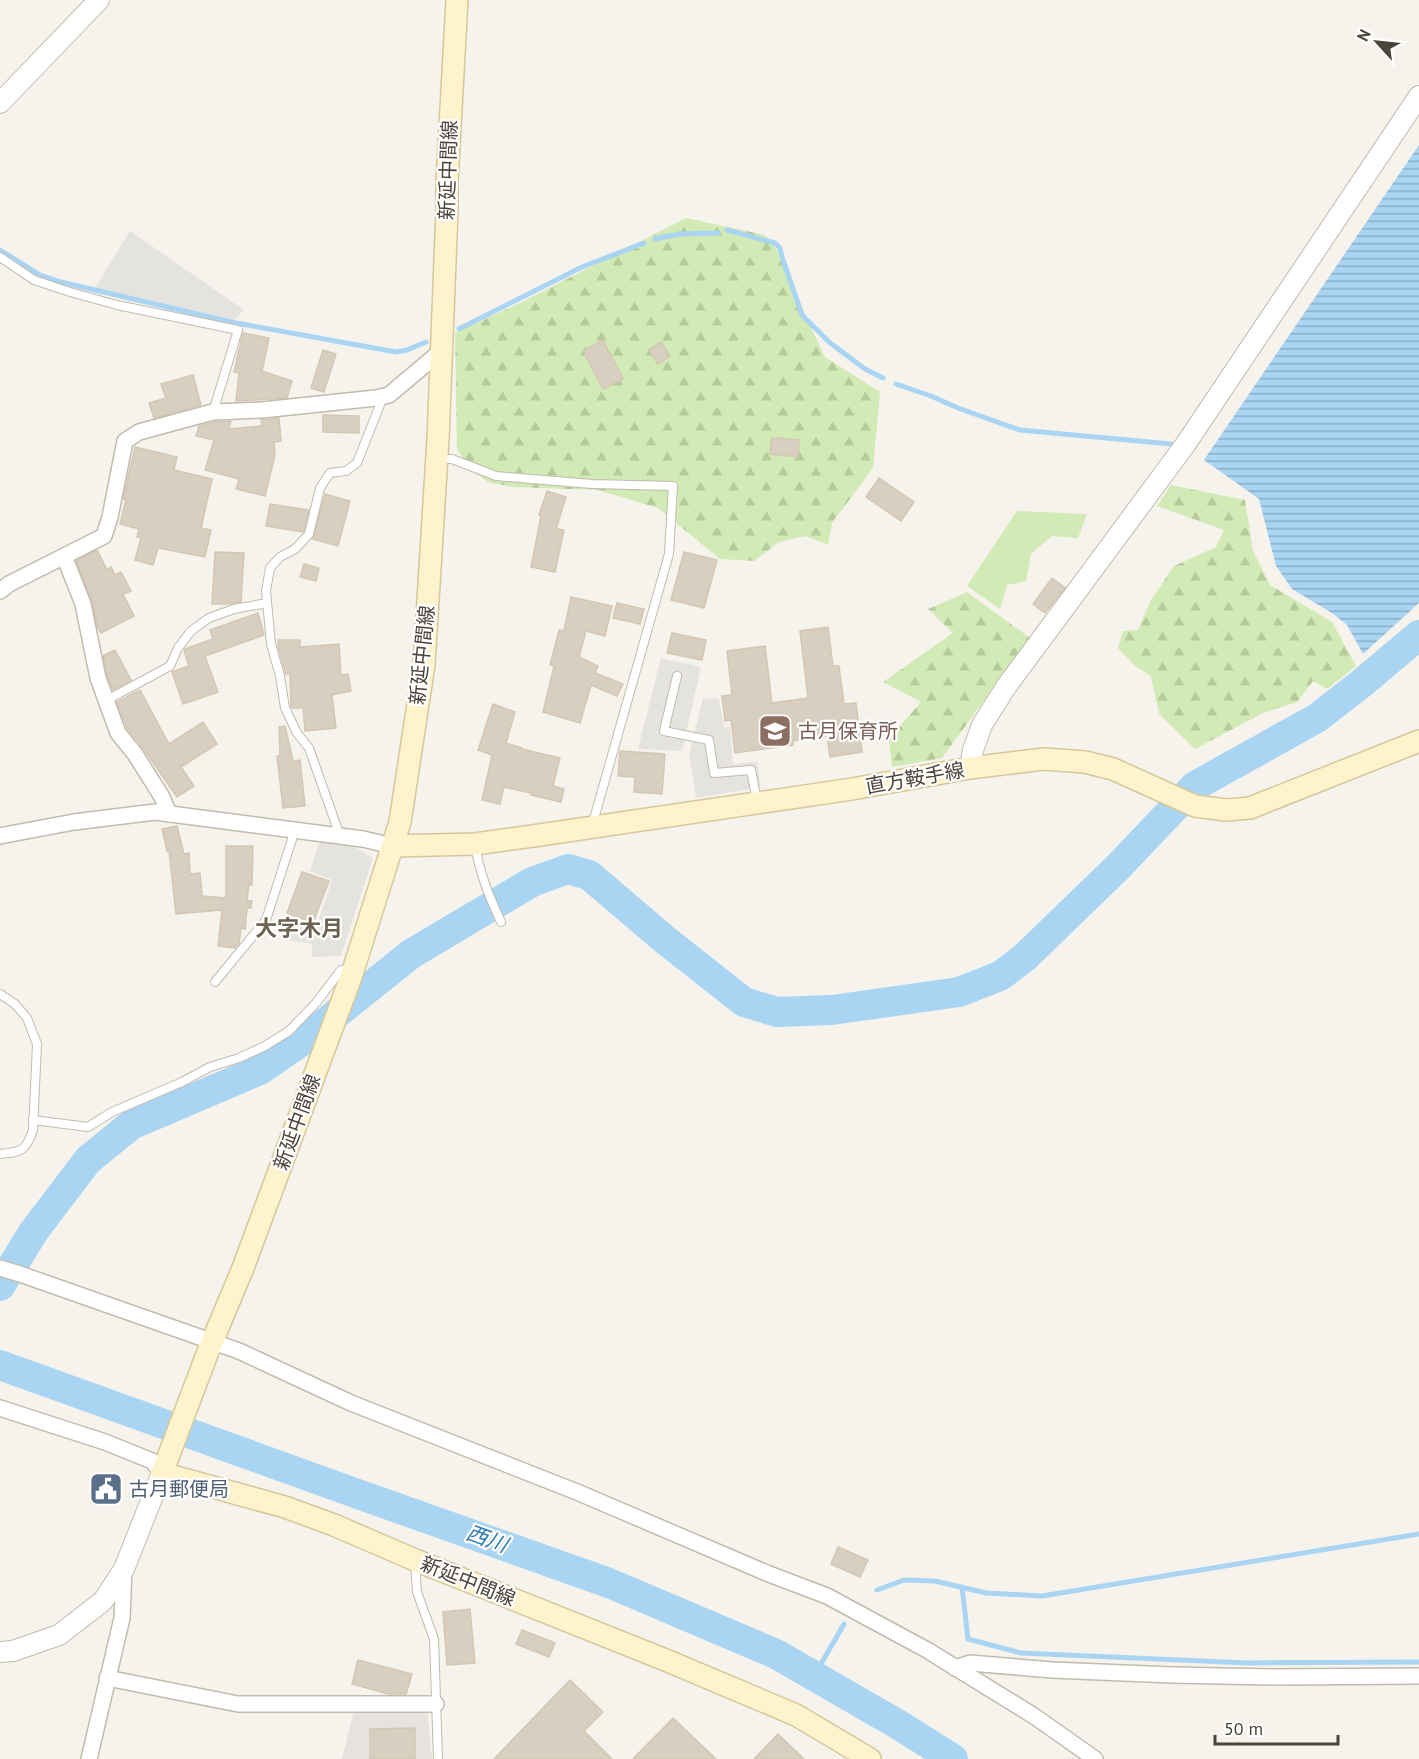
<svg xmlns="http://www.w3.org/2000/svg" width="1419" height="1759" font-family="'PT Sans','Noto Sans JP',sans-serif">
  <defs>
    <pattern id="forest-firs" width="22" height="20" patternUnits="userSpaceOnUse" patternTransform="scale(1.5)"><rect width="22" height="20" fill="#d2eab5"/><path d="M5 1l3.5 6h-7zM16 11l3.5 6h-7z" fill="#b6ca9c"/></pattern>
    <pattern id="water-rules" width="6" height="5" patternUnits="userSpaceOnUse" patternTransform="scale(1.5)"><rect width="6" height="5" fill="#a9d4f2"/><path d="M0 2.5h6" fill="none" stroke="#8caec5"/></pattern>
  </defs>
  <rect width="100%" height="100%" fill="#f6f3ec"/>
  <polygon fill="#e6e2dd" points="356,1703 427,1709 432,1759 342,1759"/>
  <polygon fill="#d2eab5" points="1017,511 1087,514 1078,538 1052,536 1031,554 1026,581 1007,585 1000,609 967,586"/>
  <g fill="url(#forest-firs)">
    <polygon points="686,218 765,235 783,257 804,313 825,357 880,392 873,468 832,523 828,545 806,536 779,542 754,561 720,559 658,508 598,490 512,487 488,482 470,469 457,449 455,333 520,303"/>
    <polygon points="1171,485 1245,500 1253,551 1270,585 1332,622 1356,666 1327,689 1313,681 1297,702 1263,713 1195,749 1159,714 1151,676 1134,665 1118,648 1123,631 1138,630 1151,600 1174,566 1216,547 1224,530 1157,506"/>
    <polygon points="967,592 1030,638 942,758 892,767 889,739 921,702 883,682 953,633 928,609"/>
  </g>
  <g fill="#e5e3e0">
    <polygon points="130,231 244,310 234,320 95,288"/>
    <polygon points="661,658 701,667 682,751 638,749"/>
    <polygon points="703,698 719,699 724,727 730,727 733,764 757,762 761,787 696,798 689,755"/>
    <polygon points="321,837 348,843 373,858 341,956 312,957 312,944 287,940 292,920 317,925 332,880 310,871"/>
  </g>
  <polygon fill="url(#water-rules)" points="1419,145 1419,603 1363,654 1347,625 1332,613 1292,589 1276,566 1259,499 1204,460"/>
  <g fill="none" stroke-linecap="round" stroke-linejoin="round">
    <g stroke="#a9d4f2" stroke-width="5">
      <polyline points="727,230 775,243 780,248 782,257 802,315 829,342 865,369 883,378"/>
      <polyline points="655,239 679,234 718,233"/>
      <polyline points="0,250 40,275 61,282 231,322 396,352 407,350 426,342"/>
      <polyline points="459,329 582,267 644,243"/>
      <polyline points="896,384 931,396 958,408 1020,430 1171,444"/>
      <polyline points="962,1587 968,1639 1021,1653 1248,1663 1419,1662"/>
      <polyline points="877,1590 904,1580 935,1581 986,1593 1042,1596 1419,1534"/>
      <polyline points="814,1676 844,1624"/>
    </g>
    <g stroke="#a9d4f2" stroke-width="30">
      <polyline points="0,1286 34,1231 88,1160 131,1125 260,1070 305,1039 411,954 532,882 568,869 589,875 664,939 744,1002 777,1012 832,1010 959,992 1000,976 1024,958 1118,867 1195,786 1317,718 1362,683 1419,635"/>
      <polyline points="0,1365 355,1493 609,1583 776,1654 899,1725 953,1759"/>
    </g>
  </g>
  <g fill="#d8cfc1" stroke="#d3c7b4" stroke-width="1.5">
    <polygon points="243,333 269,338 262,371 292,381 287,398 236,401 239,373 234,372"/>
    <polygon points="603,340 623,379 603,389 583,351"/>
    <polygon points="661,342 670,356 658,364 649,350"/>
    <polygon points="323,350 336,354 324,392 311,388"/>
    <polygon points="193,375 201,405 154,418 149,403 166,398 161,384"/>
    <polygon points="323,415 359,416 359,433 323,432"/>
    <polygon points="279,418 281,441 274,442 275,455 265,496 236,489 239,479 205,470 214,440 196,436 199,426 214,422 231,421 229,429 262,426 261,420"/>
    <polygon points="772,438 799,440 798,457 770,454"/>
    <polygon points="135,447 177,457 174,470 212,479 201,528 211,530 205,557 158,548 153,565 135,560 141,538 137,537 139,529 120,524 126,500 123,499"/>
    <polygon points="879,478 914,502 901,521 866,497"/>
    <polygon points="547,491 566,497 556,529 564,530 555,572 531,567 541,516 539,515"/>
    <polygon points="325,494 350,501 338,546 313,539"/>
    <polygon points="270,504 309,510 304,531 302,532 266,526"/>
    <polygon points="97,550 107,570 111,567 115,575 121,572 131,591 123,594 134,616 101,633 97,626 92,600 76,561"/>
    <polygon points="215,552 244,553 241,602 229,604 212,604"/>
    <polygon points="684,552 717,560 704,608 671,600"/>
    <polygon points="304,564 319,568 316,581 300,577"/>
    <polygon points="1052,578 1065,588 1045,613 1033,604"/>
    <polygon points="571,597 612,606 605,636 586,631 579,657 598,666 595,673 623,684 617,696 591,685 580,723 543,712 554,666 550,665 559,630 564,631"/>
    <polygon points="617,603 644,609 640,624 613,618"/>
    <polygon points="258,613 264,635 205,656 218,692 183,704 172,672 189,666 184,650 185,649 213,639 210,630"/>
    <polygon points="828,627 833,666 839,666 844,704 856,703 862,752 830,757 827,736 793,741 793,745 735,753 731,720 725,721 722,696 732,695 727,651 765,646 772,703 808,698 800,631"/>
    <polygon points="672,633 706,640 702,660 667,653"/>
    <polygon points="278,640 300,640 300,647 339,644 341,675 348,674 351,691 332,695 336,728 305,731 303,708 292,708 291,706 290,674 286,674 278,647"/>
    <polygon points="115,650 131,680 113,690 107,675 103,656"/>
    <polygon points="140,690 169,744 203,722 217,744 181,767 194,786 177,797 138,741 127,728 117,702"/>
    <polygon points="493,704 515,712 506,743 522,748 522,749 560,758 553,786 564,789 561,802 531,795 531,793 504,787 500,804 482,800 492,755 478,750"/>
    <polygon points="285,726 293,761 300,760 305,806 283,808 277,756 280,756 279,727"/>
    <polygon points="620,751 665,754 662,794 634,792 635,777 618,776"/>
    <polygon points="177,826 184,854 189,853 190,874 200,873 202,896 226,898 226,846 253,846 252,885 249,885 247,900 252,901 251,908 247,908 245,929 241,928 239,943 235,948 218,946 222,910 176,914 169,851 167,851 162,829"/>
    <polygon points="302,872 329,881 313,923 287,913"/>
    <polygon points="838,1547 868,1560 860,1577 831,1564"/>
    <polygon points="470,1609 475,1663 447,1665 443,1612"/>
    <polygon points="522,1630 555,1643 549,1657 516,1644"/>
    <polygon points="358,1660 412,1674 406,1694 388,1694 352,1684"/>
    <polygon points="570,1680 603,1712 584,1731 612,1759 494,1759"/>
    <polygon points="673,1718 716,1759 633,1759"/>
    <polygon points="415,1728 415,1759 370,1759 370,1729"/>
    <polygon points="778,1734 804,1759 754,1759"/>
  </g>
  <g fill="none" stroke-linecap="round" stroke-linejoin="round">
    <g stroke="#c2bbae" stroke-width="10">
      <g id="service">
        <polyline points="0,257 34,280 70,292 117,305 238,330 213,412"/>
        <polyline points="439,459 452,459 496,476 592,484 673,486 669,554 592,826"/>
        <polyline points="677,676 664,731 709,740 714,773 751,770 757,801"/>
        <polyline points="107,700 170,666 178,648 191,631 209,618 234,609 267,603"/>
        <polyline points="340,836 309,748 297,733 285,708 280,676 271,644 266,591 270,568 280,557 295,549 309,534 320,488 330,473 346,471 357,463 383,397"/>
        <path d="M475 844C479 872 489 896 501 922"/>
        <polyline points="215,982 266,920 295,830"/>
        <path d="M0 994 15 1004 27 1018 37 1044 33 1130C26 1151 21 1152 0 1154"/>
        <polyline points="33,1120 88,1127 112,1112 182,1082 210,1067 239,1058 265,1046 289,1031 316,1003 341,970 352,969"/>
        <polyline points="415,1563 417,1592 434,1639 438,1759"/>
      </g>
    </g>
    <g stroke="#c2bbae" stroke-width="18">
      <g id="minor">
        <polyline points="64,556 83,604 98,678 118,733 135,754 162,797 169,814"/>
        <polyline points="0,591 9,584 104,536 110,517 125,441 139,432 213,412 262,410 376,398 389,395 434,357 440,354"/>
        <polyline points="0,836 74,822 155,812 363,839 392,846"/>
        <polyline points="0,1268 20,1274 239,1351 351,1403 577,1492 769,1574 827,1596 927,1650 1034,1716 1095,1759"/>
        <polyline points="0,1408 105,1442 152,1461 162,1473"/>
        <polyline points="955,1668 970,1663 1052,1670 1172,1675 1274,1677 1419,1676"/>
        <polyline points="107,1678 238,1704 436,1704"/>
        <polyline points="89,1759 122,1618 124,1569"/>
      </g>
    </g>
    <g stroke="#c2bbae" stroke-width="22">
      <g id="tertiary">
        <polyline points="0,103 99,0"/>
        <polyline points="970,768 973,750 982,725 1006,687 1185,445 1419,96"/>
        <polyline points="0,1652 13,1651 59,1635 103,1601 124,1569 162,1473"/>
      </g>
    </g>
    <g stroke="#d6c79b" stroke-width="24">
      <g id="secondary">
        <polyline points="457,0 447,181 447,210 438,439 424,665 400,822 351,977 243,1268 209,1349 162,1473 285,1507 334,1525 415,1560 668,1661 796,1715 870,1759"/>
        <polyline points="392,846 475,844 533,836 852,789 970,768 1044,759 1085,762 1113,769 1195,806 1226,810 1250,808 1419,741"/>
      </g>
    </g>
    <use href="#service" stroke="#fff" stroke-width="8"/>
    <use href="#minor" stroke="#fff" stroke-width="15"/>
    <use href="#tertiary" stroke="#fff" stroke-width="20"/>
    <use href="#secondary" stroke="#fff3cd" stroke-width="21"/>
  </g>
  <defs>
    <g id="school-square" transform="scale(1.725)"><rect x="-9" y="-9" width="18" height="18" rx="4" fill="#8d6e63" stroke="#fff"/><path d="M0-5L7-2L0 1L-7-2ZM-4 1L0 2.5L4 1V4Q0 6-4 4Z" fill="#fff"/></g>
    <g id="civic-square" transform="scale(1.725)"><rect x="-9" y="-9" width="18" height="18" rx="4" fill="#5c6f8a" stroke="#fff"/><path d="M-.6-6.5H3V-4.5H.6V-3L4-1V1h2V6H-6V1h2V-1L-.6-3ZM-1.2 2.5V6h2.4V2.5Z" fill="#fff"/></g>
  </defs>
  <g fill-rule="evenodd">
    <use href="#school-square" x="775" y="731"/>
    <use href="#civic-square" x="106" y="1489"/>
  </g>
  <g text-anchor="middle" stroke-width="4.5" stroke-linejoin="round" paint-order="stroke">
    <g font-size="20" fill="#4b4439" stroke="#fff">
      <text transform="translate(448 170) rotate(-88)" y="7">新延中間線</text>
      <text transform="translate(422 655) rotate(-84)" y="7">新延中間線</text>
      <text transform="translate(915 778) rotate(-10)" y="7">直方鞍手線</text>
      <text transform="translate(297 1122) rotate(-70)" y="7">新延中間線</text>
      <text transform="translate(468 1581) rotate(22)" y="7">新延中間線</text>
    </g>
    <g font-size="20" fill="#785e54" stroke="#fff" text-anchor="start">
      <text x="798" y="738">古月保育所</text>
    </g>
    <g font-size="20" fill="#4e5e75" stroke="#fff" text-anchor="start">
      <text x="129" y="1496">古月郵便局</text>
    </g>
    <g font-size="21" font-style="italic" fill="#2e7ab2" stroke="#fff">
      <text transform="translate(487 1539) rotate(20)" y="7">西川</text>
    </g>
    <g font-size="22" font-weight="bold" fill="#6e6250" stroke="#fff">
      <text x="299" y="936">大字木月</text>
    </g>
  </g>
  <g transform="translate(1377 42) rotate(297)" stroke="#ffffff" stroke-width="4.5" paint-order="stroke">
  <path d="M0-4.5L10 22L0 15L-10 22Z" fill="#4b4439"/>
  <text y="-9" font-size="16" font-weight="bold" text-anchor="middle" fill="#4b4439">N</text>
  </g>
  <path d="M1215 1735v9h123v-9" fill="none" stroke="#4b4439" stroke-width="3"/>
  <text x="1224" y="1735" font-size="18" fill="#4b4439" stroke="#ffffff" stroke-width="4.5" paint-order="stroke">50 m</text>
</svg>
